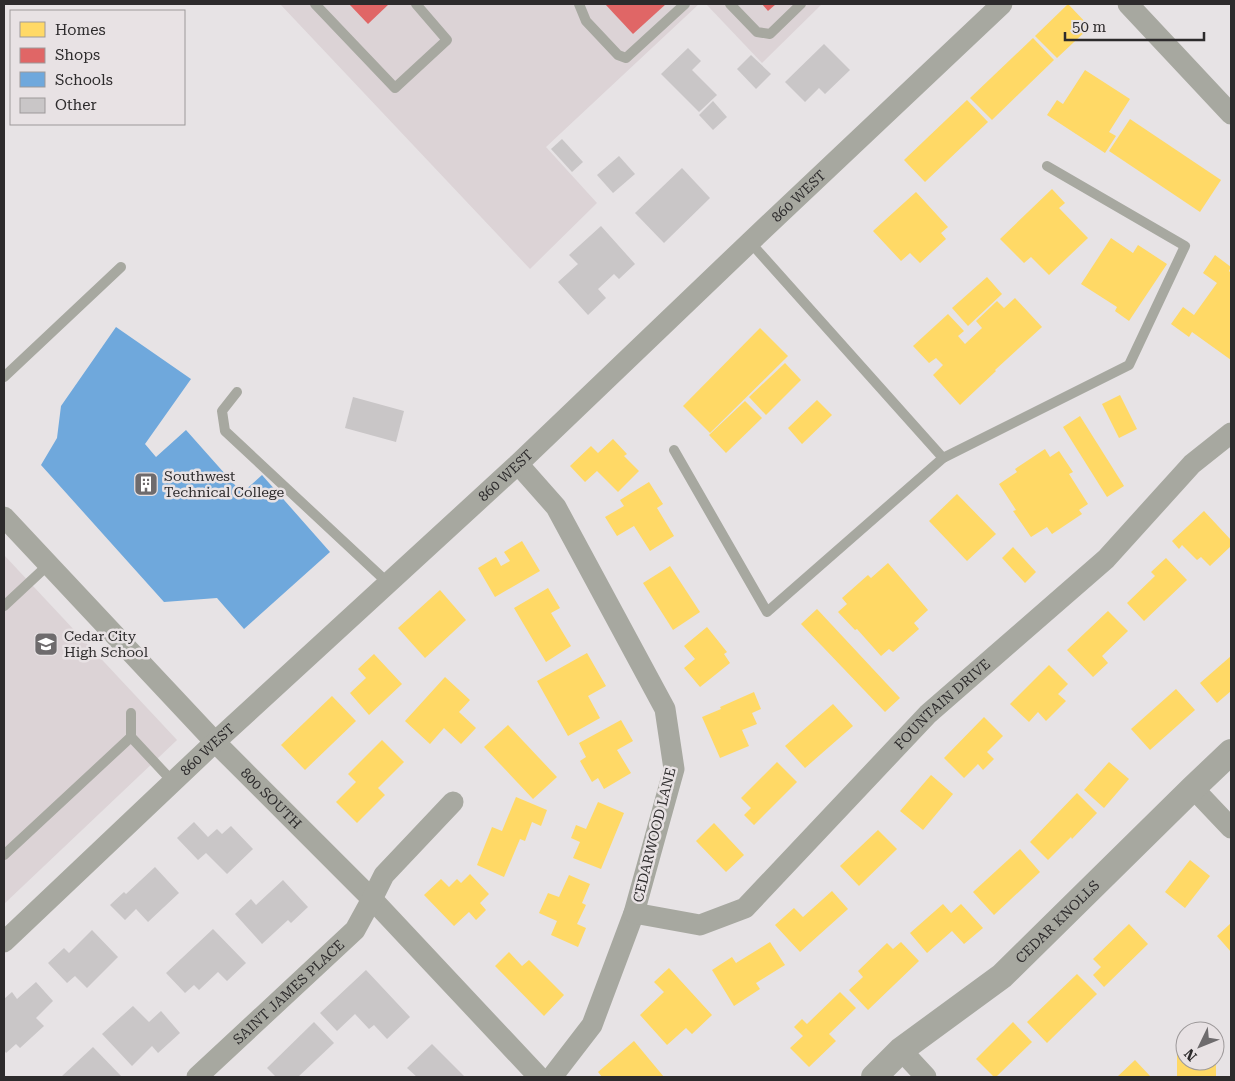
<svg xmlns="http://www.w3.org/2000/svg" width="1235" height="1081" font-family="'Roboto Serif',serif">
  <rect width="100%" height="100%" fill="#e7e3e5"/>
  <g fill="#dcd3d6">
    <polygon points="280,4 699,4 546,147 597,203 530,269"/>
    <polygon points="706,4 822,4 762,63"/>
    <polygon points="4,555 177,740 4,904"/>
  </g>
  <g fill="#ffd966">
    <polygon points="1068,4 1090,27 1057,58 1035,36"/>
    <polygon points="1033,38 1054,60 992,120 970,98"/>
    <polygon points="1085,70 1130,99 1109,132 1116,136 1105,153 1047,115 1057,100 1063,104"/>
    <polygon points="967,100 988,122 925,182 904,160"/>
    <polygon points="1130,119 1221,180 1200,212 1109,151"/>
    <polygon points="1052,189 1065,203 1059,208 1088,238 1049,275 1031,257 1024,263 1000,239"/>
    <polygon points="916,192 948,227 941,233 946,239 920,263 910,253 901,261 873,231"/>
    <polygon points="1111,238 1133,253 1138,245 1167,264 1129,321 1115,311 1117,307 1081,284"/>
    <polygon points="1215,255 1231,267 1229,271 1231,273 1231,360 1192,332 1189,337 1171,324 1183,307 1194,315 1217,283 1203,273"/>
    <polygon points="987,277 1002,294 968,326 952,308"/>
    <polygon points="1015,298 1042,327 995,370 996,371 960,405 933,375 943,365 936,358 929,363 913,346 948,314 964,331 958,336 965,344 982,328 976,321 997,301 1004,308"/>
    <polygon points="760,328 788,356 710,433 683,406"/>
    <polygon points="785,363 801,380 766,415 749,397"/>
    <polygon points="1120,395 1137,429 1119,438 1102,404"/>
    <polygon points="817,400 832,415 802,444 788,428"/>
    <polygon points="745,401 762,418 726,453 709,435"/>
    <polygon points="1080,416 1124,486 1107,497 1063,427"/>
    <polygon points="613,439 627,454 624,456 639,471 618,492 597,471 585,482 570,466 591,446 598,453"/>
    <polygon points="1045,449 1050,457 1059,451 1073,472 1069,474 1088,504 1079,510 1082,514 1052,534 1047,527 1031,537 1013,511 1016,510 999,484 1017,472 1015,469"/>
    <polygon points="649,482 663,504 657,508 674,536 650,551 634,526 617,536 605,517 624,506 620,500"/>
    <polygon points="957,494 996,534 967,561 929,521"/>
    <polygon points="1204,511 1231,540 1231,546 1210,566 1201,557 1197,560 1182,545 1179,549 1172,541"/>
    <polygon points="522,541 540,571 495,597 478,568 496,557 501,566 510,561 504,552"/>
    <polygon points="1013,547 1036,572 1025,583 1002,558"/>
    <polygon points="1166,558 1187,580 1144,621 1127,603 1155,576 1151,572"/>
    <polygon points="888,563 928,610 914,623 919,629 893,652 889,649 881,656 857,629 855,630 838,612 847,604 842,598 868,575 871,578"/>
    <polygon points="670,566 700,612 673,630 643,583"/>
    <polygon points="548,588 560,608 551,613 571,646 546,662 514,608"/>
    <polygon points="440,590 466,620 425,658 398,628"/>
    <polygon points="817,609 900,698 885,712 801,624"/>
    <polygon points="1108,611 1128,631 1102,656 1108,663 1093,677 1067,650"/>
    <polygon points="707,627 727,652 724,654 730,663 700,687 684,668 695,659 684,646"/>
    <polygon points="587,653 606,686 588,696 600,718 568,736 537,681"/>
    <polygon points="374,654 402,684 369,715 350,693 366,678 358,669"/>
    <polygon points="1231,656 1231,691 1217,703 1200,683"/>
    <polygon points="1049,665 1068,684 1058,694 1066,701 1046,721 1038,712 1029,722 1010,704"/>
    <polygon points="445,677 470,700 459,712 476,728 461,744 444,728 430,744 405,721"/>
    <polygon points="1176,689 1195,710 1150,750 1131,729"/>
    <polygon points="754,692 761,709 752,713 757,724 742,730 749,746 720,758 702,717 721,709 720,707"/>
    <polygon points="332,696 356,721 305,770 281,745"/>
    <polygon points="833,704 853,726 805,768 785,746"/>
    <polygon points="984,717 1003,736 987,752 994,759 983,770 978,764 964,778 944,758"/>
    <polygon points="621,720 633,741 617,750 631,773 604,789 598,778 592,782 580,761 586,757 579,743"/>
    <polygon points="508,725 557,777 533,799 484,747"/>
    <polygon points="382,740 404,762 378,788 385,795 357,823 336,802 356,782 348,774"/>
    <polygon points="777,762 797,782 754,825 744,815 751,808 741,798"/>
    <polygon points="1109,762 1129,779 1104,808 1084,790"/>
    <polygon points="931,775 953,794 923,830 900,811"/>
    <polygon points="1077,793 1097,813 1072,839 1071,837 1048,860 1030,842"/>
    <polygon points="516,797 547,810 541,826 532,822 525,841 520,839 504,877 477,865 492,827 502,831"/>
    <polygon points="598,802 624,813 601,869 573,858 580,842 571,838 576,825 586,829"/>
    <polygon points="714,823 744,855 726,872 696,841"/>
    <polygon points="878,830 897,849 859,886 840,866"/>
    <polygon points="1020,849 1040,872 994,915 973,892"/>
    <polygon points="1190,860 1210,876 1185,908 1165,892"/>
    <polygon points="470,874 489,894 480,903 486,910 476,920 469,912 454,926 424,895 441,879 449,887 457,879 461,883"/>
    <polygon points="569,875 590,884 582,903 586,905 577,924 586,928 578,947 551,935 557,921 539,913 548,893 559,897"/>
    <polygon points="832,891 848,909 800,952 775,925 794,908 803,917"/>
    <polygon points="943,904 951,913 961,904 983,928 964,944 952,931 927,953 910,933"/>
    <polygon points="1231,923 1231,952 1217,936"/>
    <polygon points="1129,924 1148,944 1104,987 1093,975 1101,967 1093,959"/>
    <polygon points="770,942 785,965 756,983 760,989 734,1006 712,970 732,957 736,963"/>
    <polygon points="901,942 919,961 868,1010 849,990 863,977 858,971 887,943 893,949"/>
    <polygon points="509,952 522,966 529,960 564,995 544,1016 495,966"/>
    <polygon points="669,968 712,1015 692,1034 686,1028 667,1045 640,1015 664,992 654,982"/>
    <polygon points="1077,974 1097,994 1047,1043 1027,1022"/>
    <polygon points="840,992 856,1008 829,1034 836,1041 809,1067 790,1048 803,1036 794,1027 802,1019 807,1024"/>
    <polygon points="1013,1022 1032,1042 996,1077 994,1077 976,1059"/>
    <polygon points="634,1041 664,1077 602,1077 598,1072"/>
    <polygon points="1177,1048 1185,1048 1185,1061 1216,1061 1216,1076 1177,1076"/>
    <polygon points="1135,1060 1151,1077 1117,1077"/>
  </g>
  <g fill="#e06666">
    <polygon points="349,4 389,4 368,24"/>
    <polygon points="605,4 666,4 633,34"/>
    <polygon points="762,4 776,4 768,11"/>
  </g>
  <polygon fill="#6fa8dc" points="116,327 191,379 145,444 156,457 186,430 242,493 262,475 330,552 244,629 217,598 164,602 41,465 57,438 61,406"/>
  <g fill="#c9c6c7">
    <polygon points="824,44 850,70 825,94 819,88 805,102 785,82"/>
    <polygon points="688,48 701,61 692,70 717,95 699,112 661,74"/>
    <polygon points="751,55 771,74 756,89 737,69"/>
    <polygon points="713,101 727,117 713,130 699,115"/>
    <polygon points="562,139 583,162 572,172 551,149"/>
    <polygon points="619,156 635,174 613,193 597,175"/>
    <polygon points="682,168 710,198 664,243 635,213"/>
    <polygon points="601,226 635,264 619,279 614,274 598,289 606,298 588,315 558,282 578,264 569,255"/>
    <polygon points="353,397 404,411 396,442 345,428"/>
    <polygon points="194,822 208,837 217,829 222,834 231,826 253,849 227,874 206,853 198,860 177,838"/>
    <polygon points="155,867 179,893 148,922 136,909 125,920 110,905 124,892 126,894"/>
    <polygon points="283,880 308,907 291,923 288,920 262,944 235,914 251,899 256,905"/>
    <polygon points="213,929 246,963 227,981 218,972 199,990 194,985 185,993 166,973"/>
    <polygon points="92,930 118,957 87,988 75,976 67,983 48,963 64,948 69,953"/>
    <polygon points="366,970 410,1017 387,1039 374,1025 369,1029 355,1014 337,1031 320,1013"/>
    <polygon points="36,982 53,1001 36,1018 44,1026 20,1048 16,1044 6,1053 4,1050 4,999 12,992 17,999"/>
    <polygon points="133,1006 149,1022 161,1011 180,1033 158,1053 152,1046 132,1066 102,1034"/>
    <polygon points="314,1022 334,1043 298,1077 276,1077 267,1068"/>
    <polygon points="432,1044 465,1077 417,1077 407,1068"/>
    <polygon points="93,1047 122,1077 61,1077"/>
  </g>
  <g fill="none" stroke-linecap="round" stroke-linejoin="round">
    <g stroke="#a7a8a0" stroke-width="10">
      <polyline points="315,4 395,88 447,40 416,4"/>
      <polyline points="579,4 586,21 618,55 626,58 685,4"/>
      <polyline points="730,4 757,32 770,34 801,4"/>
      <polyline points="750,242 943,458"/>
      <polyline points="4,377 121,267"/>
      <polyline points="237,392 222,411 225,431 388,583"/>
      <polyline points="674,450 767,612 943,458 1129,365 1185,246 1047,166"/>
      <polyline points="4,606 48,565"/>
      <polyline points="131,737 173,782"/>
      <polyline points="4,855 131,737 131,713"/>
    </g>
    <g stroke="#a7a8a0" stroke-width="21">
      <polyline points="1128,4 1231,114"/>
      <polyline points="518,464 556,507 665,709 674,769 634,913 592,1025 552,1077"/>
      <path id="s1" d="M4 517 215 742 372 899 539 1077"/>
      <polyline points="1193,788 1231,828"/>
      <path id="s2" d="M634 913 700 925 745 908 928 714 1106 559 1192 464 1231 433"/>
      <path id="s3" d="M4 942 215 742 518 464 750 242 1002 4"/>
      <polyline points="901,1050 926,1077"/>
      <path id="s4" d="M197 1077 355 930 372 899 384 875 453 802"/>
    </g>
    <path stroke="#a7a8a0" stroke-width="26" id="s5" d="M874 1077 901 1050 1002 976 1193 788 1231 752"/>
  </g>
  <defs>
    <g id="building-square" transform="scale(1.25)"><rect x="-9" y="-9" width="18" height="18" rx="4" fill="#6e6b6d" stroke="#e8e2e4"/><path d="M-4-6H4V6H1V3H-1V6H-4ZM-2.5-4.3h1.7v1.8h-1.7ZM.8-4.3h1.7v1.8H.8ZM-2.5-1h1.7V.8h-1.7ZM.8-1h1.7V.8H.8Z" fill="#fff"/></g>
    <g id="school-square" transform="scale(1.25)"><rect x="-9" y="-9" width="18" height="18" rx="4" fill="#6e6b6d" stroke="#e8e2e4"/><path d="M0-5L7-2L0 1L-7-2ZM-4 1L0 2.5L4 1V4Q0 6-4 4Z" fill="#fff"/></g>
  </defs>
  <g fill-rule="evenodd">
    <use href="#building-square" x="146" y="484"/>
    <use href="#school-square" x="46" y="644"/>
  </g>
  <g text-anchor="middle" stroke-width="5" stroke-linejoin="round" paint-order="stroke">
    <g font-size="14" fill="#2d2b2c" stroke="#e8e2e4">
      <text dy="5" stroke="none"><textPath href="#s3" startOffset="1090">860 WEST</textPath></text>
      <text dy="5" stroke="none"><textPath href="#s3" startOffset="685">860 WEST</textPath></text>
      <text dy="5" stroke="none"><textPath href="#s2" startOffset="399">FOUNTAIN DRIVE</textPath></text>
      <text dy="5" stroke="none"><textPath href="#s3" startOffset="280">860 WEST</textPath></text>
      <text dy="5" stroke="none"><textPath href="#s1" startOffset="388">800 SOUTH</textPath></text>
      <text transform="translate(654 835) rotate(-76)" y="5">CEDARWOOD LANE</text>
      <text dy="5" stroke="none"><textPath href="#s5" startOffset="241">CEDAR KNOLLS</textPath></text>
      <text dy="5" stroke="none"><textPath href="#s4" startOffset="125">SAINT JAMES PLACE</textPath></text>
    </g>
    <g font-size="14" fill="#2d2b2c" stroke="#e8e2e4" text-anchor="start">
      <text x="164" y="481">Southwest<tspan x="164" dy="16">Technical College</tspan></text>
      <text x="64" y="641">Cedar City<tspan x="64" dy="16">High School</tspan></text>
    </g>
  </g>
  <rect width="1235" height="1081" fill="none" stroke="#2d2b2c" stroke-width="10"/>
  <rect x="10" y="10" width="175" height="115" fill="#e8e2e4" stroke="#9d999a"/>
  <rect x="20" y="22" width="25" height="15" fill="#ffd966" stroke="#9d999a"/>
  <text x="55" y="35" font-size="15" fill="#2d2b2c">Homes</text>
  <rect x="20" y="48" width="25" height="15" fill="#e06666" stroke="#9d999a"/>
  <text x="55" y="60" font-size="15" fill="#2d2b2c">Shops</text>
  <rect x="20" y="72" width="25" height="15" fill="#6fa8dc" stroke="#9d999a"/>
  <text x="55" y="85" font-size="15" fill="#2d2b2c">Schools</text>
  <rect x="20" y="98" width="25" height="15" fill="#c9c6c7" stroke="#9d999a"/>
  <text x="55" y="110" font-size="15" fill="#2d2b2c">Other</text>
  <g transform="translate(1200 1046) rotate(227)"><circle r="24" fill="#e8e2e4" stroke="#9d999a"/>
  <path d="M0-4L9 19L0 12L-9 19Z" fill="#6e6b6d"/>
  <text y="-8" font-size="14" font-weight="bold" text-anchor="middle" fill="#2d2b2c">N</text>
  </g>
  <path d="M1065 32v8h139v-8" fill="none" stroke="#2d2b2c" stroke-width="2.5"/>
  <text x="1072" y="32" font-size="15" fill="#2d2b2c" stroke="#e8e2e4" stroke-width="4" paint-order="stroke">50 m</text>
</svg>
